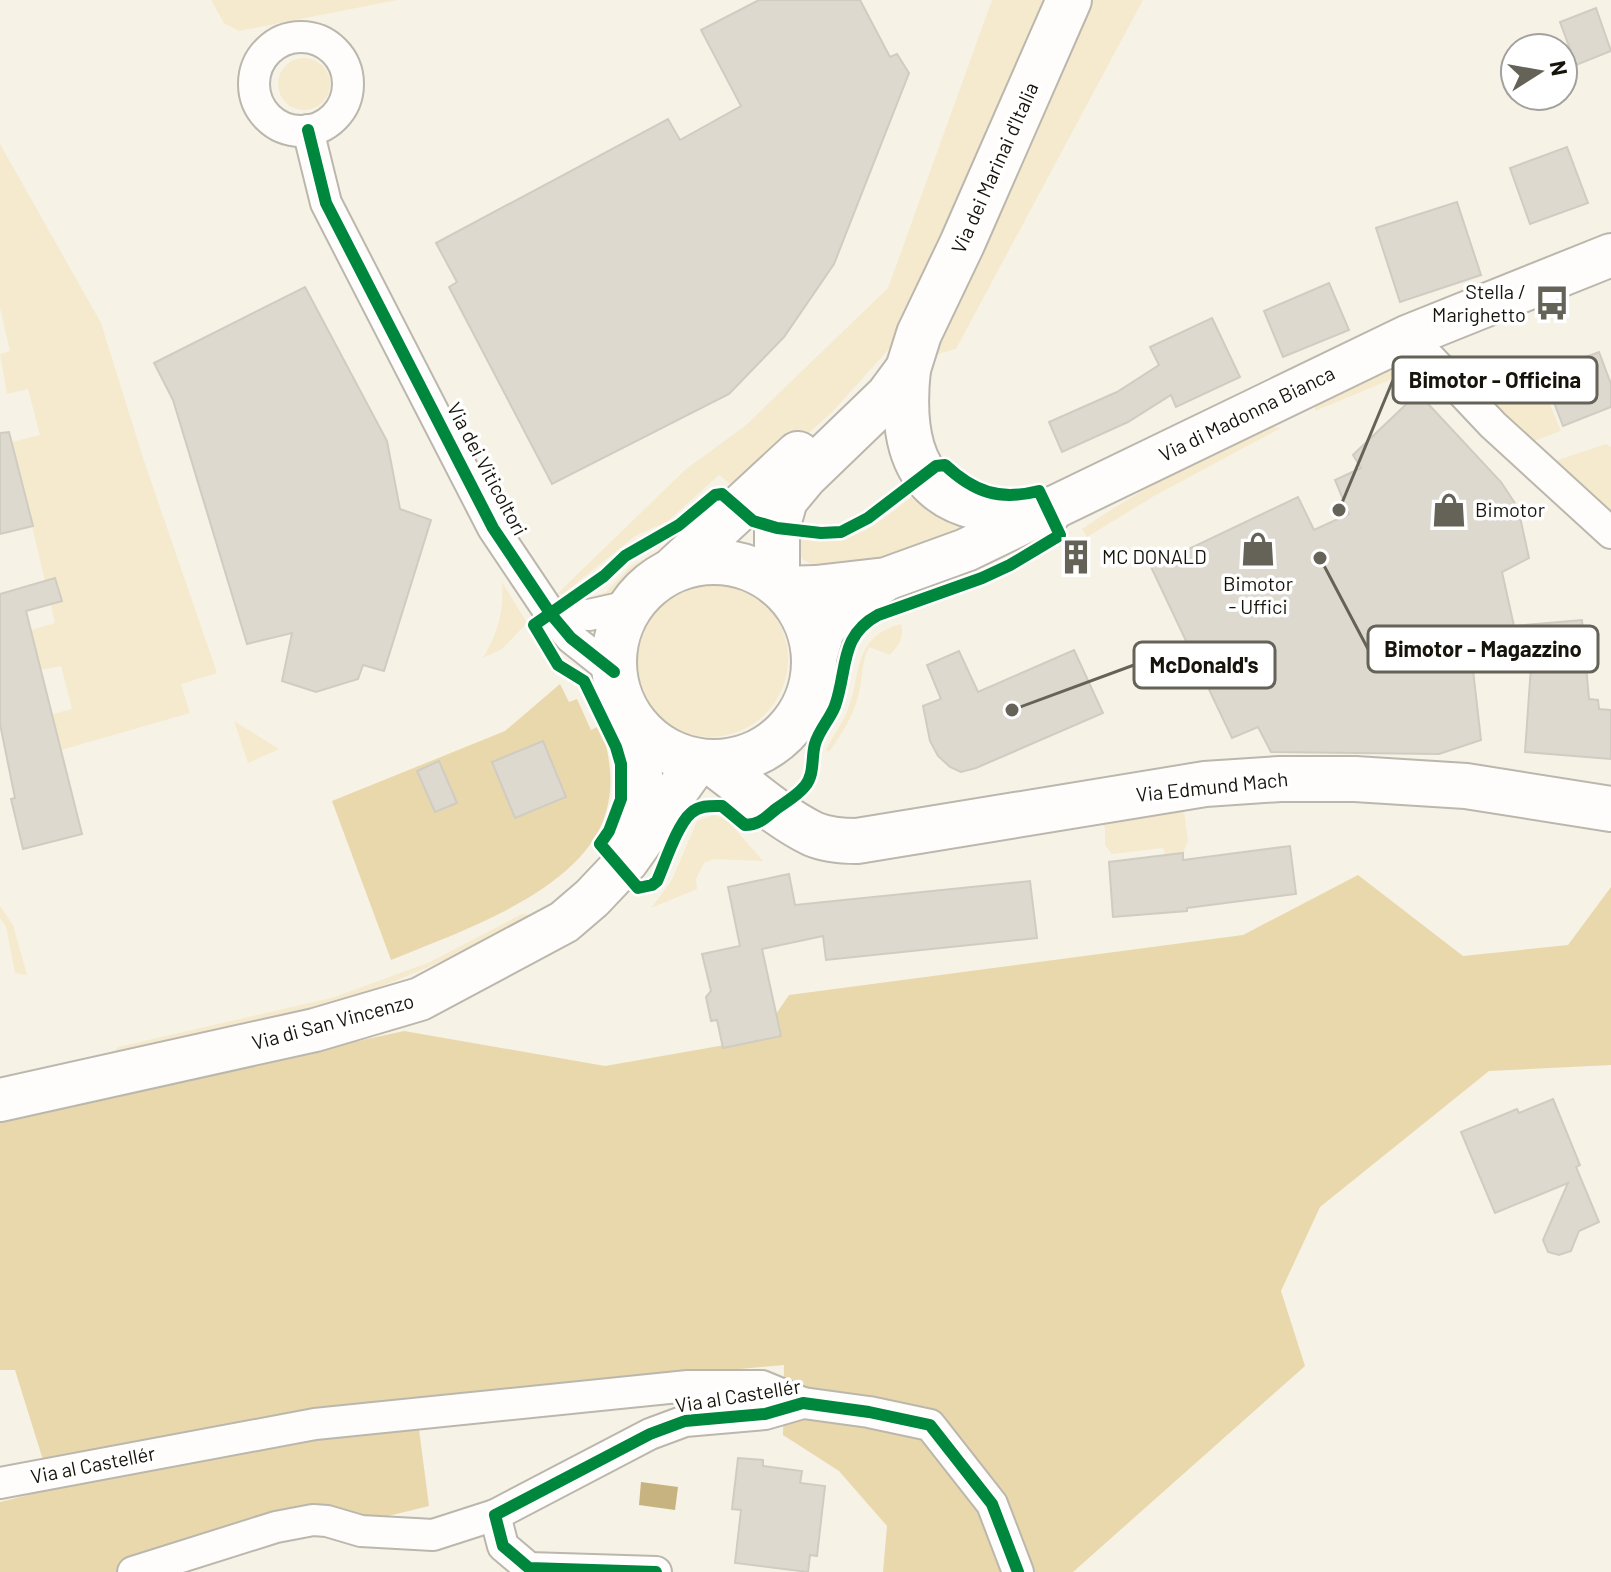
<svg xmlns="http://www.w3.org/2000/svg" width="1611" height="1572" font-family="Barlow,sans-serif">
  <rect width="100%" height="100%" fill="#f7f2e6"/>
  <g fill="#f5eace">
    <polygon points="211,0 397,0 239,31 224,23"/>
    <polygon points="992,0 1048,0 918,293 890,348 833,411 742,493 719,475 668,521 635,536 563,594 557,594 686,469 745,426 888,288"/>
    <polygon points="1089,0 1143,0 956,349 934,355"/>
    <circle cx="304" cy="84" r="26"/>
    <polygon points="0,144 101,323 143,458 217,673 181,684 190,713 61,750 53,714 72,709 61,666 41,670 31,630 55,623 12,442 40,435 28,389 7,394 0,354 10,351 0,308"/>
    <polygon points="1535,368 1561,431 1531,442 1480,397"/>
    <polygon points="1390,371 1399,376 1315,411 1314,404 1378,373"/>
    <path d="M1269 426 1281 428 1154 496 1087 537 1082 529C1141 488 1205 457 1269 426Z"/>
    <polygon points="1606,444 1611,447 1611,516 1557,470 1558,460"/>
    <path d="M918 492 967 524 966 527C934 541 841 579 809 563 798 557 795 549 791 538 858 546 867 531 918 492Z"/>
    <polygon points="683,538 634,575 608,599 597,603 584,600 606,592 631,566"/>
    <circle cx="710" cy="659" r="78"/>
    <path d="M502 582 527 623 502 649 483 658C498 632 504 612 502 582Z"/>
    <path d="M901 624C905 637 898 646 890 655L869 647C861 663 863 679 858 696 853 717 841 735 829 752L826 750C832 737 841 726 847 712 863 673 851 638 901 624Z"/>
    <polygon points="234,721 279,749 248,763"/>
    <polygon points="1183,805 1188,840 1183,853 1165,854 1163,848 1112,854 1105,845 1105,828 1100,817"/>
    <polygon points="714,815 726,819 763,861 714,859 704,863 696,879 697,889 651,908 672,880 697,821"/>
    <polygon points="0,906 13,925 27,975 15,973 6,926 0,918"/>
    <path d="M522 914 529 915C468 950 403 982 334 1002 262 1023 187 1037 113 1053L118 1047 335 997 430 962Z"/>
  </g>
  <g fill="#e9d8ac">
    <path d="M560 684 569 702 577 699 591 730 601 725C608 751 614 777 608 804 592 889 460 931 391 960L332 801 505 731Z"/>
    <polygon points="1358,875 1463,956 1568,945 1611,887 1611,1065 1489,1071 1320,1207 1281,1291 1305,1366 1073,1572 883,1572 887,1526 839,1471 783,1435 784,1365 415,1399 429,1506 159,1572 0,1572 0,1502 52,1489 15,1370 0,1370 0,1119 404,1031 605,1066 759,1039 789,995 1243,935"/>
  </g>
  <polygon fill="#c7b37f" points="641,1482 678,1487 675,1510 639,1505"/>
  <g fill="#ddd9cf" stroke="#d0ccc2" stroke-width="2">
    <polygon points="759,0 860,0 890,57 897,54 909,73 834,264 784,337 729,394 552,484 449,287 457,282 436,243 668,119 680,140 741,106 701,30"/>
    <polygon points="1596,8 1611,51 1576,65 1560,22"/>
    <polygon points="1567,147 1588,203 1530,224 1510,168"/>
    <polygon points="1457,202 1481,275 1400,302 1376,228"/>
    <polygon points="1329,283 1349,330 1283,357 1264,311"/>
    <polygon points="305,287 387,441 400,509 431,520 384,671 363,665 358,679 316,692 282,681 292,633 247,644 173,400 154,363"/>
    <polygon points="1212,318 1240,377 1176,407 1171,395 1128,422 1062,452 1049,422 1117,392 1159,365 1150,347"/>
    <polygon points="1599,352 1611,384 1611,407 1563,426 1545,379 1561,373 1559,367"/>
    <polygon points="1418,393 1501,482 1518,508 1529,558 1502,572 1514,626 1582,620 1589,699 1598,700 1599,709 1611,710 1611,759 1525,752 1531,666 1473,670 1481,740 1439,754 1271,752 1258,727 1232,738 1151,567 1298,497 1314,530 1349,514 1335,480 1361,468 1353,455"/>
    <polygon points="9,432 33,526 0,534 0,433"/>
    <polygon points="55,578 62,601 26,611 82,834 23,849 11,799 15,798 0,724 0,594"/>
    <polygon points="1074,650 1103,713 976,768 961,772 950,767 938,756 930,741 923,706 941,699 927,665 959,651 978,692"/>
    <polygon points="543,741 566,797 515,818 492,762"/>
    <polygon points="439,761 457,803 435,812 417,771"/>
    <polygon points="1290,846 1296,894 1187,908 1187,911 1113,917 1109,862 1183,853 1183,860"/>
    <polygon points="789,874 795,905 1030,881 1037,938 826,960 823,936 762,949 781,1036 723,1048 717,1020 711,1021 706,997 711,991 702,954 740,946 728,887"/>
    <polygon points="1553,1099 1580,1165 1576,1167 1599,1222 1579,1231 1571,1251 1559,1255 1548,1252 1543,1240 1568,1183 1495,1213 1461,1132 1517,1109 1519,1113"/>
    <polygon points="738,1458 763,1460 763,1466 802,1471 800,1483 825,1486 817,1556 810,1555 808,1572 735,1563 741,1510 732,1509"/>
  </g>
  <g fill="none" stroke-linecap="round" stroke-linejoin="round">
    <g stroke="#bbb7ad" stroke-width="34">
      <g id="minor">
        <circle cx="301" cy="84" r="47"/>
        <polyline points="308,130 326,203 493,528 550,613 571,638 614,672"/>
        <polyline points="1409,336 1493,425 1611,533"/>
        <polyline points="550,613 589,615 629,606"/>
        <polyline points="0,1483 315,1424 688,1386 762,1386 803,1403"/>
        <polyline points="133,1572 276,1527 313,1520 327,1521 361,1531 433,1535 495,1515"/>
        <polyline points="656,1572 529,1568 503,1546 495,1515 650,1434 685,1421 765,1414 803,1403 869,1412 930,1425 992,1504 1018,1572"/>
      </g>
    </g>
    <g stroke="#bbb7ad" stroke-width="46">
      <g id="secondary">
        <polyline points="781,588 816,587 886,579 966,550 1409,336 1611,255"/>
        <polyline points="814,662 823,630 842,608 882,582"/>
        <polyline points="627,712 639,758 642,784 631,845"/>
        <polyline points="0,1100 315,1030 420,999 564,922 592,898 627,861 698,761"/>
      </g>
    </g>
    <g stroke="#bbb7ad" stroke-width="48">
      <g id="primary">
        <path d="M908 369C896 480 940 518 1049 512"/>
        <circle cx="714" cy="662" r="100"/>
        <polyline points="675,568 798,454"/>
        <polyline points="777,584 777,528 785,500 805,476 888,396 908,369 919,334 962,244 1069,0"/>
        <path d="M714 764C746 787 778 817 813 834 827 840 843 841 857 841L1205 784 1280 779H1355L1466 786 1611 809"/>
      </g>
    </g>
    <use href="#minor" stroke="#fefdfb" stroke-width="30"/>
    <use href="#secondary" stroke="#fefdfb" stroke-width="42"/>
    <use href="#primary" stroke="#fefdfb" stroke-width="44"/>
    <g stroke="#fff" stroke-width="17">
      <g id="cycleway">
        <polyline points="308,130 326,203 493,528 550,613 571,638 614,672"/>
        <path d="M945 465C974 492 999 501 1039 491L1060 535 1010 565 982 578 878 615C839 636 848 669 835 706 830 719 819 730 815 744 811 758 815 774 805 786 798 795 786 802 776 809 765 818 759 825 745 825L722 806C711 806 700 805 691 813 677 825 665 863 657 881L652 885 638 888 600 844 609 831 621 799V764L616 747 584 681 558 665 534 625 604 576 625 556 679 525 715 495 722 494 753 521 777 528 821 533 841 532 868 518 936 466Z"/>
        <polyline points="656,1572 529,1568 503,1546 495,1515 650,1434 685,1421 765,1414 803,1403 869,1412 930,1425 992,1504 1018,1572"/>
      </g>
    </g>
    <use href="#cycleway" stroke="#00873e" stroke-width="12"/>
  </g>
  <defs>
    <g id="bus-bare" transform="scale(2.76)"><path d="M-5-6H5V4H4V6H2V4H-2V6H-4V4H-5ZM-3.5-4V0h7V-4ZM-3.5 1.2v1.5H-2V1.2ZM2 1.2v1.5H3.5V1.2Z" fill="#656258" stroke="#fff" stroke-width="2.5" paint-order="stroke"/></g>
    <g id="shop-bare" transform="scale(2.76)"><path d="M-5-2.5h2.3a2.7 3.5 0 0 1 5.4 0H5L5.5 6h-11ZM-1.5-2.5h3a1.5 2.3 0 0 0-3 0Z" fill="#656258" stroke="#fff" stroke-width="2.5" paint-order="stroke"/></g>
    <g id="building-bare" transform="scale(2.76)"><path d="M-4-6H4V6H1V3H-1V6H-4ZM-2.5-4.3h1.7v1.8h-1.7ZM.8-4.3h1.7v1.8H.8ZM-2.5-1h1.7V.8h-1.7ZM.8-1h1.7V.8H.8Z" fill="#656258" stroke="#fff" stroke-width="2.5" paint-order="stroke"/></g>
  </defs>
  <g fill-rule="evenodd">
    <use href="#bus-bare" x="1552" y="303"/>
    <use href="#shop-bare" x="1449" y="510"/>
    <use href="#shop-bare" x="1258" y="549"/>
    <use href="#building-bare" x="1076" y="557"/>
  </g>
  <g text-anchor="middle" stroke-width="7" stroke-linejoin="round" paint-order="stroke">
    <g font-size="20" fill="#17140c" stroke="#fff">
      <text transform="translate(995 168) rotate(-66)" y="7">Via dei Marinai d'Italia</text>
      <text transform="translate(1247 414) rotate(-26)" y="7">Via di Madonna Bianca</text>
      <text transform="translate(487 469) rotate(62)" y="7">Via dei Viticoltori</text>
      <text transform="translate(1212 787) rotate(-6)" y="7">Via Edmund Mach</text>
      <text transform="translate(333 1022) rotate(-15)" y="7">Via di San Vincenzo</text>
      <text transform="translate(738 1396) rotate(-9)" y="7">Via al Castellér</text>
      <text transform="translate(93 1465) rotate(-11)" y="7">Via al Castellér</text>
    </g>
    <g font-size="20" fill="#17140c" stroke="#fff" text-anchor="start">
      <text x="1526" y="299" text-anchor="end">Stella /<tspan x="1526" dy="23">Marighetto</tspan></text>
      <text x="1475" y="517">Bimotor</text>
      <text x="1102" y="564">MC DONALD</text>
      <text x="1258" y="591" text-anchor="middle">Bimotor<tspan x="1258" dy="23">- Uffici</tspan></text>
    </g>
  </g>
  <path fill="none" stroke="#656258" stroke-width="3" d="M1339 510L1393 380M1320 558L1368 649M1012 710L1134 665"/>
  <g fill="#656258" stroke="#fff" stroke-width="3">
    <circle cx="1339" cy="510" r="8"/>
    <circle cx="1320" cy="558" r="8"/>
    <circle cx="1012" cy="710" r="8"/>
  </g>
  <g fill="#fff" stroke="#656258" stroke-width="3">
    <rect x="1393" y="357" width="204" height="46" rx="8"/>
    <rect x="1368" y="626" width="230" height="46" rx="8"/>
    <rect x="1134" y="642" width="141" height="46" rx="8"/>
  </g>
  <g font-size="22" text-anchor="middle" font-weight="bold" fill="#17140c">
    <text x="1495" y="388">Bimotor - Officina</text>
    <text x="1483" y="657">Bimotor - Magazzino</text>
    <text x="1204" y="673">McDonald's</text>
  </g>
  <g transform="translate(1539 72) rotate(79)"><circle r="38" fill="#ffffff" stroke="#a2a19e" stroke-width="2"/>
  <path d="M0-6L14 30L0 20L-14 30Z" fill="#656258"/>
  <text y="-12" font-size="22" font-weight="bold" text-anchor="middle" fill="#17140c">N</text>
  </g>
</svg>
